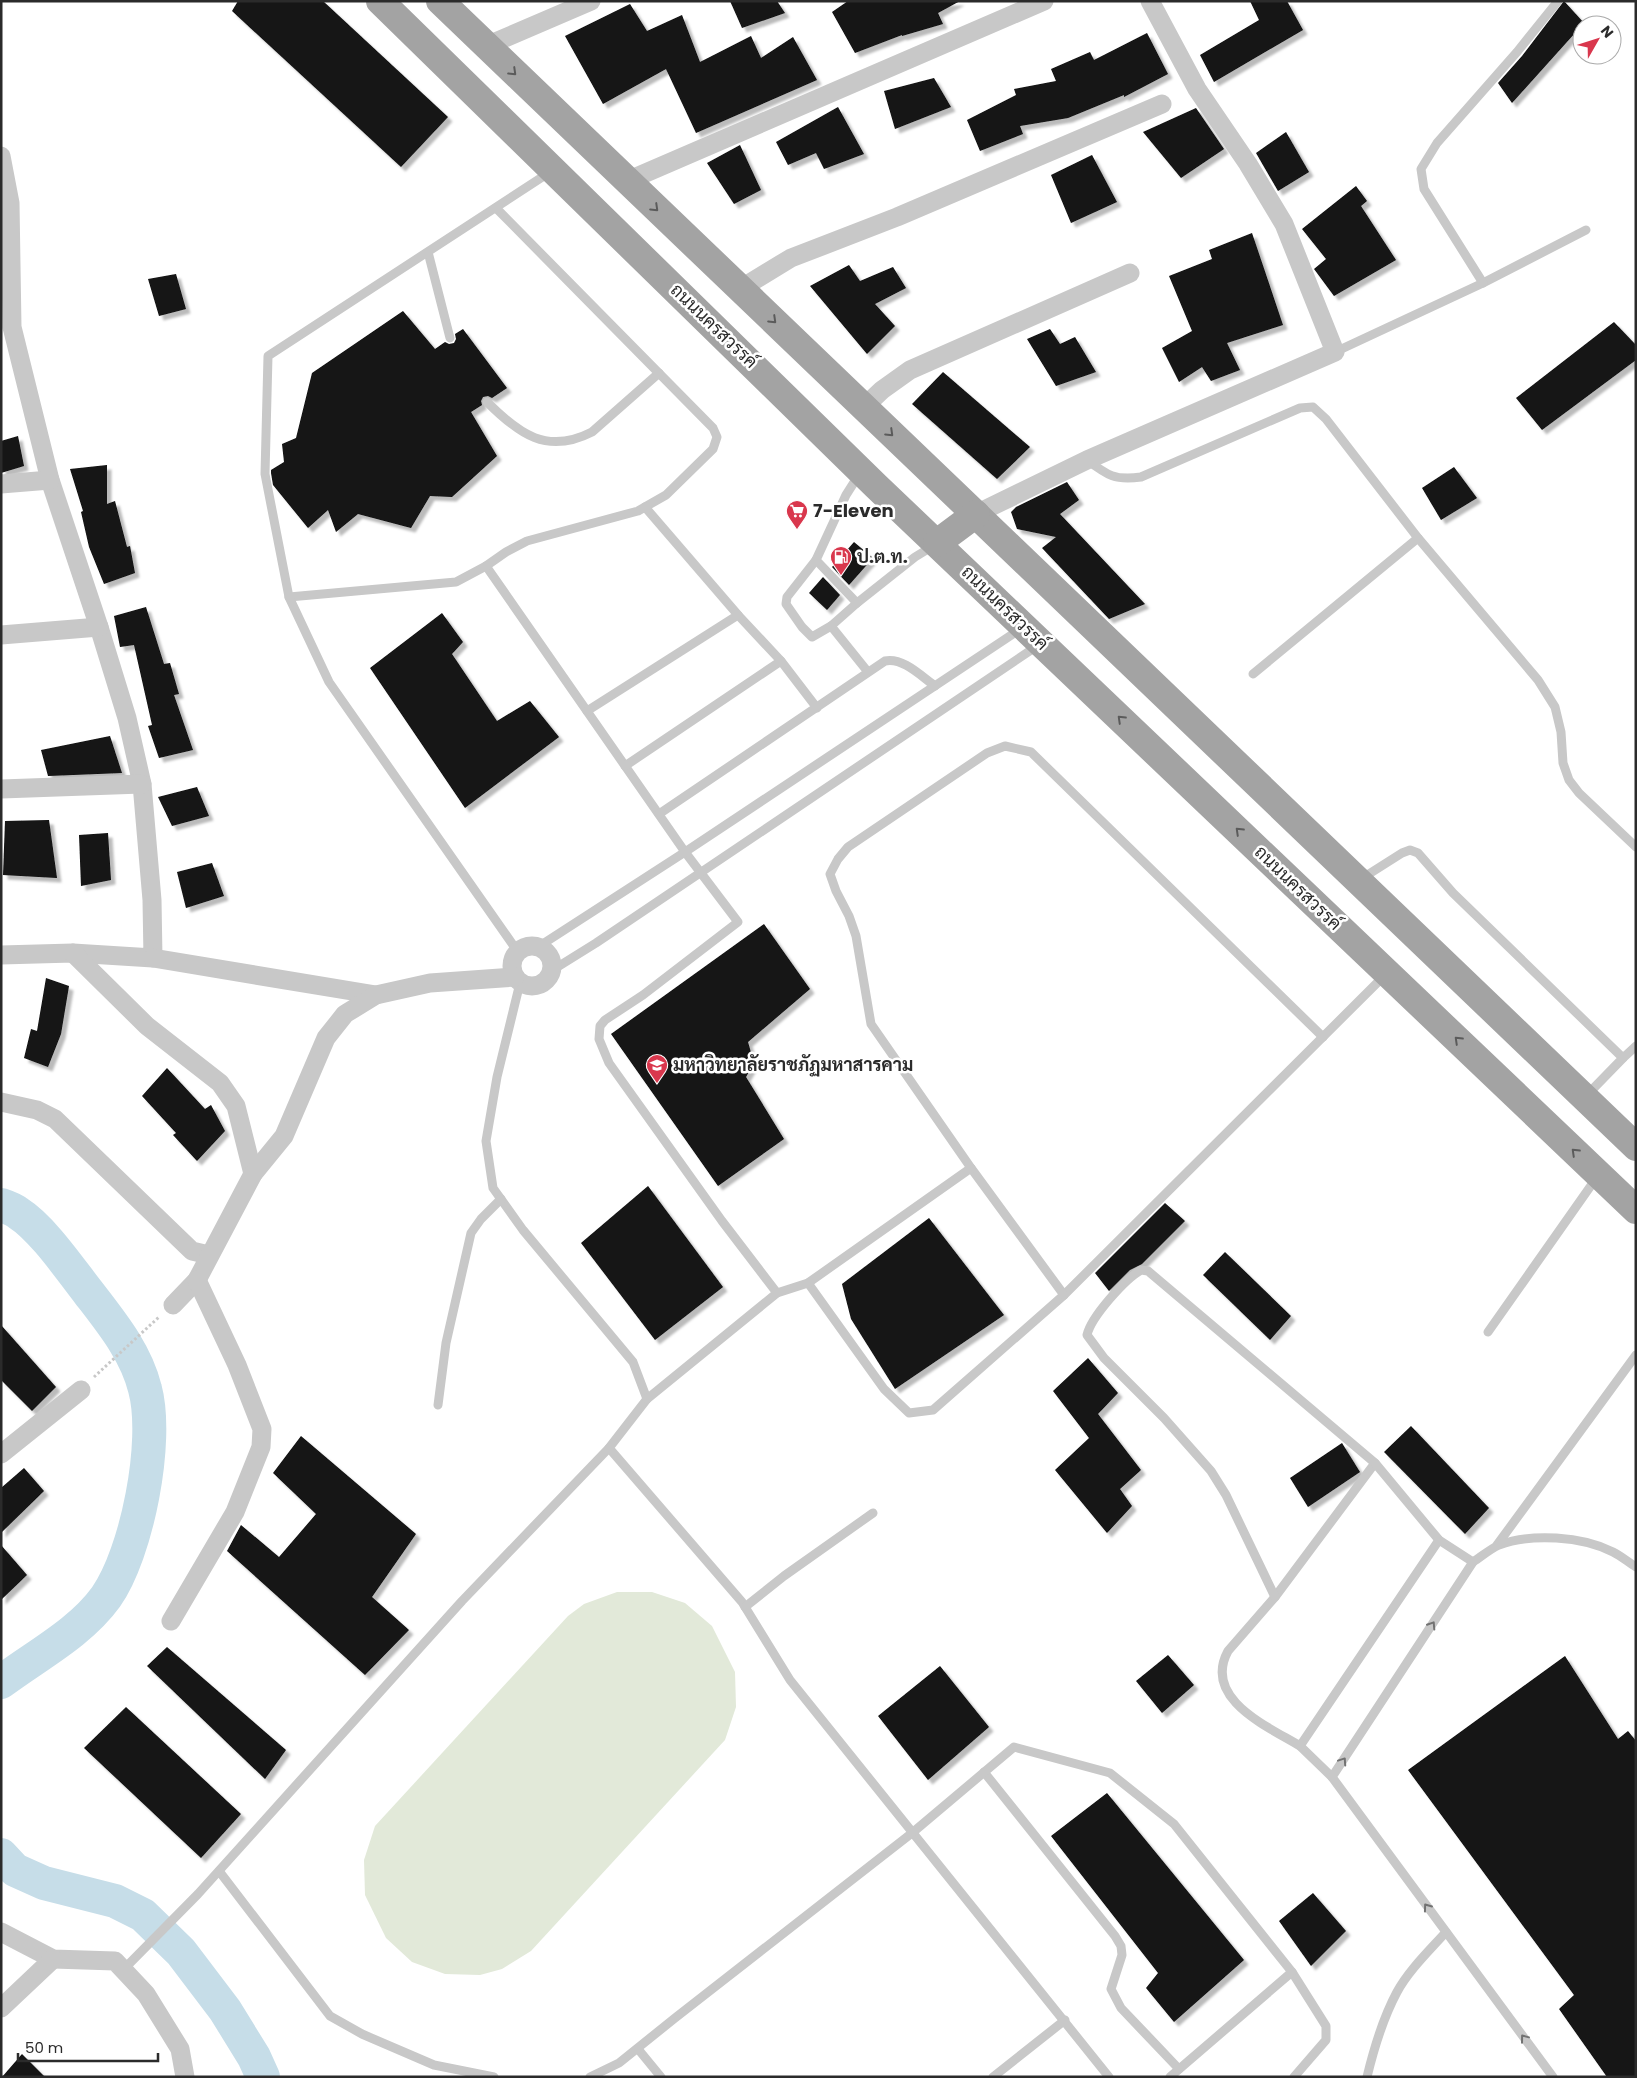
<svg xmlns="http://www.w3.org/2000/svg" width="1637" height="2078" font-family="Poppins,Sarabun,sans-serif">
  <defs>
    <filter id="shadow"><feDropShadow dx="4.5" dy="4.5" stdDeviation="1" flood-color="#0004"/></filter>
  </defs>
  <rect width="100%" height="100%" fill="#fff"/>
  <polygon fill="#e2e9d9" points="617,1592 652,1592 685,1603 712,1626 735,1672 736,1707 725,1740 531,1951 502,1969 480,1975 445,1974 412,1962 386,1938 365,1895 364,1860 375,1826 568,1616 584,1604"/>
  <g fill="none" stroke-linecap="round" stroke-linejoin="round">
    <g stroke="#c6dde8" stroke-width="34">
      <path d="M1 1205C7 1207 13 1209 18 1213 42 1228 70 1269 88 1292 111 1322 136 1352 145 1389 159 1441 137 1553 106 1597 80 1633 37 1655 1 1682"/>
      <polyline points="1,1855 15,1870 44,1883 115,1901 143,1915 181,1952 225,2010 254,2057 263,2077"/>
    </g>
  </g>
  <g fill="#121212" filter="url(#shadow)">
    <polygon points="238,1 323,1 448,117 401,167 232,11"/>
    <polygon points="730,1 777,1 785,13 742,28"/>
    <polygon points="848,1 960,1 938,13 943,24 902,36 902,35 855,53 832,12"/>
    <polygon points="1250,1 1287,1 1303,30 1214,82 1200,55 1259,20"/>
    <polygon points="1564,1 1584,23 1512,103 1498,83 1522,56"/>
    <polygon points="630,4 647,31 682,15 700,62 751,36 761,58 793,37 817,80 696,133 666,69 603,104 565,36"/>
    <polygon points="1147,33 1168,74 1124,97 1124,95 1068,118 1020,126 1023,134 980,151 967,120 1016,95 1014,89 1056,81 1051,69 1090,52 1094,60"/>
    <polygon points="934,78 951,107 895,129 884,91"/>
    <polygon points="838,107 864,154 824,169 816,153 788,165 776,142"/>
    <polygon points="1196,108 1224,149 1181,178 1143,132"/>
    <polygon points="1286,132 1309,172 1278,191 1256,153"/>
    <polygon points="740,145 761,190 734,204 707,163"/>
    <polygon points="1092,155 1117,202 1071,223 1051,175"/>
    <polygon points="1356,186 1367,201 1361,206 1396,260 1334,296 1314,269 1326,259 1302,229"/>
    <polygon points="1252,233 1283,325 1227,343 1240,370 1211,381 1202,367 1179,382 1162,348 1192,331 1169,276 1212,259 1209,250"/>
    <polygon points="849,265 860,281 893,267 906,288 875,304 895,326 867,354 810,286"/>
    <polygon points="176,274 186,309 159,316 148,279"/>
    <polygon points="403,311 435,349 445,342 449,344 454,343 456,339 455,334 463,329 507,388 492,398 488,396 483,397 481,401 482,405 471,412 497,456 452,497 430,496 411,528 358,514 336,532 328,510 308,528 273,485 271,473 271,470 284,462 282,444 296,438 312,373"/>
    <polygon points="1614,322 1636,345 1636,360 1542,430 1516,398"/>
    <polygon points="1050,329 1060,344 1075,337 1096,372 1056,386 1027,339"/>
    <polygon points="943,372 1030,447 997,479 912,404"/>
    <polygon points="18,436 24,466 1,473 1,441"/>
    <polygon points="107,465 107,504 115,501 127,547 130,546 135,573 104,584 89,547 81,512 83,511 70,469"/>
    <polygon points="1454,467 1477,498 1441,520 1422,488"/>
    <polygon points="1067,482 1079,500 1060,514 1145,604 1109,619 1042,548 1056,537 1017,529 1011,512 1016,507"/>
    <polygon points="854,542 873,558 849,585 832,567"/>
    <polygon points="823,577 840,595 827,610 809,593"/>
    <polygon points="146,607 164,664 170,663 179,694 174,695 193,750 159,758 148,726 152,725 134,645 120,647 114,616"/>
    <polygon points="442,613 463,642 452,654 497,721 530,701 559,737 465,808 370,668"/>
    <polygon points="110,736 122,773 48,776 41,750"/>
    <polygon points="197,787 209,816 172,826 158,797"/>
    <polygon points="49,820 57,878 3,875 5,821"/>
    <polygon points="108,833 111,880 81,886 79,835"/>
    <polygon points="212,863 224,896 186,908 177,872"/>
    <polygon points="764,924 810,989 748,1042 754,1063 746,1077 784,1139 718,1186 611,1034"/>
    <polygon points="46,978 69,986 61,1034 48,1067 24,1058 31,1029 37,1031"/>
    <polygon points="167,1068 205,1109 211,1105 225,1131 197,1161 173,1135 176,1133 142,1096"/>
    <polygon points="648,1186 723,1287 655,1340 581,1243"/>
    <polygon points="1165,1203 1185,1221 1142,1264 1130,1270 1109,1291 1095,1273"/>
    <polygon points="929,1218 1004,1315 895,1389 851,1319 842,1284"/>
    <polygon points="1225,1252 1291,1316 1270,1340 1203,1275"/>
    <polygon points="1,1325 56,1387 32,1411 1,1380"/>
    <polygon points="1088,1358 1118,1393 1098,1414 1141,1470 1120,1489 1132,1506 1107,1533 1055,1470 1089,1438 1053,1391"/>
    <polygon points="1411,1426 1489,1508 1465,1534 1384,1452"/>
    <polygon points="301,1436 416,1534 372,1597 409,1630 365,1675 227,1551 241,1525 279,1557 316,1514 273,1473"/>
    <polygon points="1342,1443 1360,1472 1308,1507 1290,1478"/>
    <polygon points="24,1468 44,1491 1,1533 1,1488"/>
    <polygon points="1,1545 27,1575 1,1600"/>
    <polygon points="167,1647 286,1750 265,1779 147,1666"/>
    <polygon points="1168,1655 1194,1685 1162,1713 1136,1681"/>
    <polygon points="1565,1656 1618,1739 1628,1731 1636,1741 1636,2077 1607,2077 1559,2009 1574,1995 1408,1770"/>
    <polygon points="940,1666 989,1727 928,1780 878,1716"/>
    <polygon points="126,1707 241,1814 201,1858 84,1748"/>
    <polygon points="1107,1793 1244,1960 1174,2022 1146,1988 1158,1973 1051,1836"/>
    <polygon points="1313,1893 1346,1931 1311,1966 1279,1921"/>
    <polygon points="22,2054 45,2077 2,2077"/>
  </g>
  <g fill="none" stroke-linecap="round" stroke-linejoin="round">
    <polyline stroke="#c8c8c8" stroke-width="3" stroke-dasharray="2.5 2.5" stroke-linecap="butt" points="94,1377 159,1317"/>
    <g stroke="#c8c8c8" stroke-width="9">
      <polyline points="428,252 450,338"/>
      <polyline points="1483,283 1586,230"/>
      <polyline points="1335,352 1483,283 1424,189 1421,169 1437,143 1517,52 1558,1"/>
      <path d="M487 402C519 434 547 455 592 432L659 373"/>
      <path d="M1087 460C1107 475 1115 481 1141 477L1300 408 1313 407 1326 419 1418 538 1538 680 1555 707 1561 732 1563 763 1569 780 1579 793 1636 847"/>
      <polyline points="860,473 846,495 816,560 857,603 915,557 933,546"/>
      <polyline points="816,560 787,597 786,604 802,627 812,637 831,626 868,672"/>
      <polyline points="486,566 685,852 738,922 643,995 605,1020 600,1026 599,1039 609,1063 722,1221 777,1293"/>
      <polyline points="289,597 456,582 486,566 506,552 527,541 638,511 666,495 713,449 717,437 713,428 496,208"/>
      <polyline points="738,615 781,661"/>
      <polyline points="831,626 857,603"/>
      <polyline points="1253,674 1418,538"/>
      <polyline points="587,711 738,615 645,507"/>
      <polyline points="625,766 781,661 817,708"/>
      <path d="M659 814 885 661C903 657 922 677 935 686"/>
      <polyline points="1361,879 1402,853 1410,850 1418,853 1453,893 1623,1058 1586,1096"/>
      <polyline points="538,947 685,852 1022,628"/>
      <polyline points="518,952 329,682 289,597 265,474 268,356 550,172"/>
      <polyline points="551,971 596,943 1040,644"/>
      <polyline points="520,983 497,1077 486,1141 493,1188 523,1230 633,1362 647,1399 609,1448 742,1602 790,1680 1109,2077"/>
      <polyline points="1623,1058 1636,1046"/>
      <polyline points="808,1283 884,1389 909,1413 933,1410 1064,1295 1385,975"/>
      <polyline points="1064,1295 971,1168 871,1024 856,936 849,916 836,891 830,874 838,859 848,847 987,753 1005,746 1031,752 1323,1037"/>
      <polyline points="1488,1332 1597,1177"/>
      <polyline points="647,1399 777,1293 808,1283 971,1168"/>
      <polyline points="438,1405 446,1343 471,1233 481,1219 501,1199"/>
      <path d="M1375 1463 1275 1597 1228 1651C1202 1699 1269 1727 1300 1746L1439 1540"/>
      <polyline points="1497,1545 1636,1355"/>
      <path d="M1275 1597 1226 1495 1211 1471 1164 1418 1104 1358 1087 1335C1091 1317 1125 1279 1141 1270L1148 1271 1375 1463 1439 1540 1473 1562"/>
      <polyline points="745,1607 784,1576 873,1513"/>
      <polyline points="1300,1746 1332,1777"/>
      <polyline points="984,1772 1115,1936 1121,1946 1122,1955 1111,1989 1121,2008 1179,2069"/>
      <polyline points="219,1871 330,2016 362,2034 434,2065 494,2077"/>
      <polyline points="123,1970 198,1894 462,1601 609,1448"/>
      <polyline points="1292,1972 1326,2026 1326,2040 1294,2077"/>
      <polyline points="638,2049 661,2077"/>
      <polyline points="590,2077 619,2063 675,2018 912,1833 1014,1747 1110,1773 1174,1824 1292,1972 1170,2077"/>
      <polyline points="993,2077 1065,2020"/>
      <path d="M1367 2077C1374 2048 1383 2018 1397 1992 1409 1970 1429 1951 1446 1932"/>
      <path d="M1553 2077 1332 1777 1473 1562C1481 1557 1490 1549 1499 1545 1531 1533 1582 1536 1613 1552 1621 1556 1628 1562 1636 1567"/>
    </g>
    <g stroke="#c8c8c8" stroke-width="19">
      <polyline points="486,46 591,1"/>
      <polyline points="1,156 10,203 12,327 50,480 99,627 127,718 142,784 152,900 153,958 73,953 1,955"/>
      <polyline points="627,181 1044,1"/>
      <polyline points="740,289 791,258 897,217 1162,104"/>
      <polyline points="864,407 882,390 910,370 1130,273"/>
      <polyline points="1,484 50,480"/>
      <polyline points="976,514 1087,460 1335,352 1284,224 1248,164 1197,89 1150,1"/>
      <polyline points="1,635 99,627"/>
      <polyline points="1,789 142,784"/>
      <circle cx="532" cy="966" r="20"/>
      <polyline points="73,953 147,1026 220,1083 236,1106 253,1174"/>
      <polyline points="153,958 376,995"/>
      <polyline points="1,1102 37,1110 55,1119 192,1251 209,1255"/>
      <polyline points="173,1305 197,1280 253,1174 284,1136 326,1038 345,1014 376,995 430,983 515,977"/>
      <polyline points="1,1454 81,1390"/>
      <polyline points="171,1621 235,1512 261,1447 262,1429 237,1365 197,1280"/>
      <polyline points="1,1932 53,1959 115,1961 146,1994 180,2049 185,2077"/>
      <polyline points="1,2008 53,1959"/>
    </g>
    <g stroke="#a3a3a3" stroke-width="28">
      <polyline points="380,1 876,486 1636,1210"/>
      <polyline points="440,1 1636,1147"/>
      <polyline points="937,543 976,514"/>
    </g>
  </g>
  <defs><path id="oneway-chevron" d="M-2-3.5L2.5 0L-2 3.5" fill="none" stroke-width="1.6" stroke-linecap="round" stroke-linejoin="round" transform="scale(1.25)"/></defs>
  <g stroke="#5b5b5b">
    <use href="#oneway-chevron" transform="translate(513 72) rotate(44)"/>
    <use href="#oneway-chevron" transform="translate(655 208) rotate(44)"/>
    <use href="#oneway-chevron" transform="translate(773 320) rotate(44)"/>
    <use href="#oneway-chevron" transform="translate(890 433) rotate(44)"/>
    <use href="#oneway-chevron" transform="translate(1121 719) rotate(-136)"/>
    <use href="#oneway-chevron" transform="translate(1239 831) rotate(-136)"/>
    <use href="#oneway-chevron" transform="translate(1458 1040) rotate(-136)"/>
    <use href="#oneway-chevron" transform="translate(1575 1152) rotate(-136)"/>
  </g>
  <g stroke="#727272">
    <use href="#oneway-chevron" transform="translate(1432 1625) rotate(-57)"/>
    <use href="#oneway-chevron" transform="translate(1343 1761) rotate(-56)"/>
    <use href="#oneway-chevron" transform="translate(1427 1907) rotate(-126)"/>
    <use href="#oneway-chevron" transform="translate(1524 2038) rotate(-127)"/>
  </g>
  <defs>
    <g id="supermarket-pin" transform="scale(1.125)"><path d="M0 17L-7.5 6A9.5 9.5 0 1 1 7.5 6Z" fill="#d9374d" stroke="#fff"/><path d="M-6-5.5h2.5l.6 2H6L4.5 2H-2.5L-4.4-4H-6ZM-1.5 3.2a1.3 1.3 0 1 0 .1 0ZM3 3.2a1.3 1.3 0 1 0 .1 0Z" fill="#fff"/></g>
    <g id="fuel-pin" transform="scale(1.125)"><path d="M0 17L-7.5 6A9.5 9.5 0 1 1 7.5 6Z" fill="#d9374d" stroke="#fff"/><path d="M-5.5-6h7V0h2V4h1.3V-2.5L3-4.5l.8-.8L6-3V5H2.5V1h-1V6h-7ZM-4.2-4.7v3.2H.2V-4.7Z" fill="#fff"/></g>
    <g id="university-pin" transform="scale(1.125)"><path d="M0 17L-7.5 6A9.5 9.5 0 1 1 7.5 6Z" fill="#d9374d" stroke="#fff"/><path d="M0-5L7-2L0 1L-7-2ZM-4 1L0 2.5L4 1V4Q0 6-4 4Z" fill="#fff"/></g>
  </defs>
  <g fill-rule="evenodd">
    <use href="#supermarket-pin" x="797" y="511"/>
    <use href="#fuel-pin" x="841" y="557"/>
    <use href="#university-pin" x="657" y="1065"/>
  </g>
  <g text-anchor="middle" stroke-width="5" stroke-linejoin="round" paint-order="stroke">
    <g font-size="18" fill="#2b2b2b" stroke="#fff">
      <text transform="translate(714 326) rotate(44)" y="6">ถนนนครสวรรค์</text>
      <text transform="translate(1005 608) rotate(44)" y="6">ถนนนครสวรรค์</text>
      <text transform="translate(1298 888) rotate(44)" y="6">ถนนนครสวรรค์</text>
    </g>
    <g font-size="18" font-weight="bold" fill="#2b2b2b" stroke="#fff" text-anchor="start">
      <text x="813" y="517">7-Eleven</text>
      <text x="857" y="563">ป.ต.ท.</text>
      <text x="673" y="1071">มหาวิทยาลัยราชภัฏมหาสารคาม</text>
    </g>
  </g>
  <rect width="1637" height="2078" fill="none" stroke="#2b2b2b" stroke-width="5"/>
  <g transform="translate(1597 40) rotate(51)"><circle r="24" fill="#ffffff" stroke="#aaaaaa"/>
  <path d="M0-4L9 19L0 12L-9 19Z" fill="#d9374d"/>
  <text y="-8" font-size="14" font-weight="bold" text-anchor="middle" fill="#2b2b2b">N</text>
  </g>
  <path d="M18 2053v8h140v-8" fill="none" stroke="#2b2b2b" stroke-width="2.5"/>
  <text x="25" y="2053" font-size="15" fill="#2b2b2b" stroke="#ffffff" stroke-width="4" paint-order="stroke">50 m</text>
</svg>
